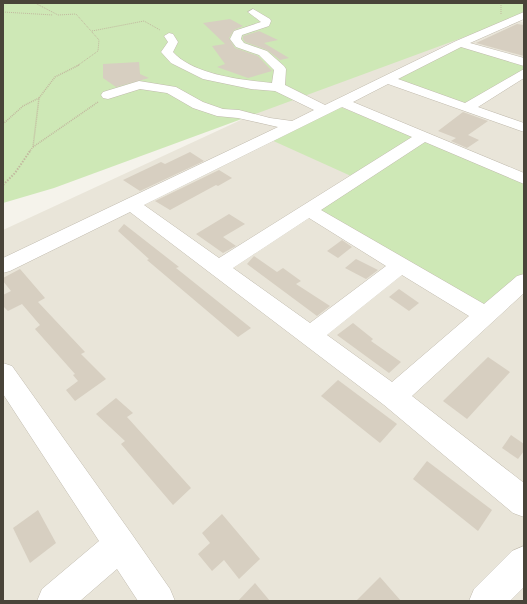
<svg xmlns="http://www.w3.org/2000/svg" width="527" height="604" font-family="Inter,sans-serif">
  <rect width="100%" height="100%" fill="#f5f3eb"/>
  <polygon fill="#e9e5d9" points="472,13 524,22 524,601 3,601 3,230"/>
  <g fill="#cee8b6">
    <polygon points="3,3 524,3 524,15 54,188 3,203"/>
    <polygon points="462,44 524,63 524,71 467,106 393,79"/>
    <polygon points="338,106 414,137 351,176 269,139"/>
    <polygon points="424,141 524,182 524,275 484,308 312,211"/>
  </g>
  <g fill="#d7cfc1">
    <polygon points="230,19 243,26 234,30 229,38 235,48 258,56 272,71 248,78 217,67 225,64 212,46 225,44 203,23"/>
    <polygon points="517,24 524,25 524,56 476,43"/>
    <polygon points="259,31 278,40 264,43 289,58 280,60 267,50 245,42 243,39 243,36"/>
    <polygon points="139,62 140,74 149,78 116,87 103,78 103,64"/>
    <polygon points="463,112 488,121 468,135 479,140 467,148 451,141 456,138 438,131"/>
    <polygon points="190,152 204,161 140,191 123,180 161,162 165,164"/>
    <polygon points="219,170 232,178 218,186 216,185 170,210 155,201"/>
    <polygon points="229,214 245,224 223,237 236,246 223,253 196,234"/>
    <polygon points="124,224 179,267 176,268 251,328 238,337 147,260 149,259 118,231"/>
    <polygon points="342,240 352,247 338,258 327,251"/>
    <polygon points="254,256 277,272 283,268 301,281 296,284 330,306 317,316 247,264"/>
    <polygon points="356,259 378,270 366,279 345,268"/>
    <polygon points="20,269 45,298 38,302 85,352 81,354 106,379 75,401 66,390 78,381 73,375 75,374 35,329 40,325 22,304 8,311 3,306 3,295 11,291 3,281 3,278"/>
    <polygon points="399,289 419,303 409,311 389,297"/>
    <polygon points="353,323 373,339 371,341 401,362 389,373 337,335"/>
    <polygon points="488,357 510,372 467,419 443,401"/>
    <polygon points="338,380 397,424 380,443 321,396"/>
    <polygon points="116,398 133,413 127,417 191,488 173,505 121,444 125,441 96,414"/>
    <polygon points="511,435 524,444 524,451 518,459 502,448"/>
    <polygon points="427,461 492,510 478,531 413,479"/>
    <polygon points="38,510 56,543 30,563 13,528"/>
    <polygon points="222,514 260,559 239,579 224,560 212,571 198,554 210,543 202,533"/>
    <polygon points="380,577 401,601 356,601"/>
    <polygon points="255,583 270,601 238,601"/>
  </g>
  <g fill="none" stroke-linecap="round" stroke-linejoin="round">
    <g stroke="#c1bbae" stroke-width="1">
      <g id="minor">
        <path d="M253 9 270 19 271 21 269 26 242 35 241 39 244 43 267 51 284 66 286 69 285 85 325 105 456 41 524 12V19L470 43 524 58V66L461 47 398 79 465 103 524 69V78L478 107 524 123V132L388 84 353 102 524 173V184L425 142 321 210 484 304 517 276 524 274V293L412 396 524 483V517L513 513 384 405 130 212 10 271 3 273V258L278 127 238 118 217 116 193 108 167 93 140 89 108 99 103 98 101 95 103 92 139 81 176 87 203 102 223 109 239 110 270 118 292 121 314 110 275 91 251 89 203 79 171 63 161 52 168 42 164 36 169 33 173 34 178 42 173 52C194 75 242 80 272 83L274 70 259 55 236 47 230 39 234 31 261 22 248 12ZM342 107 412 137 219 258 144 205ZM309 218 386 266 310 323 233 268ZM402 275 469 316 392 382 327 335Z"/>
        <polygon points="3,363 12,366 131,533 170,589 175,601 138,601 117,569 80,601 37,601 42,589 99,541 3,394"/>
        <polygon points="524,546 524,587 510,601 469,601 474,589 512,551"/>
      </g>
    </g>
    <g stroke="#c2b89f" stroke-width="1" stroke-dasharray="1 1" stroke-linecap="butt">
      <polyline points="35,3 58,15 76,14 99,40 98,51 77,66"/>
      <polyline points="501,3 501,14"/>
      <polyline points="3,12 53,15"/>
      <polyline points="92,31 144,21 160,30"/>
    </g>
    <g stroke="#c2b89f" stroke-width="1.5" stroke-dasharray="1 1" stroke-linecap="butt">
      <polyline points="3,124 23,106 39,98"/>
      <polyline points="33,147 98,102"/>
      <polyline points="29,152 33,147 39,98 55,77 79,65"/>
    </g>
    <polyline stroke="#c2b89f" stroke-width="2" stroke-dasharray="1.5 1.5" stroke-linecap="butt" points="3,185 15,173 30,151"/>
    <use href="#minor" fill="#fff" fill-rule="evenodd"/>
  </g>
  <rect width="527" height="604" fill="none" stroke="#494439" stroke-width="8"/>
</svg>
